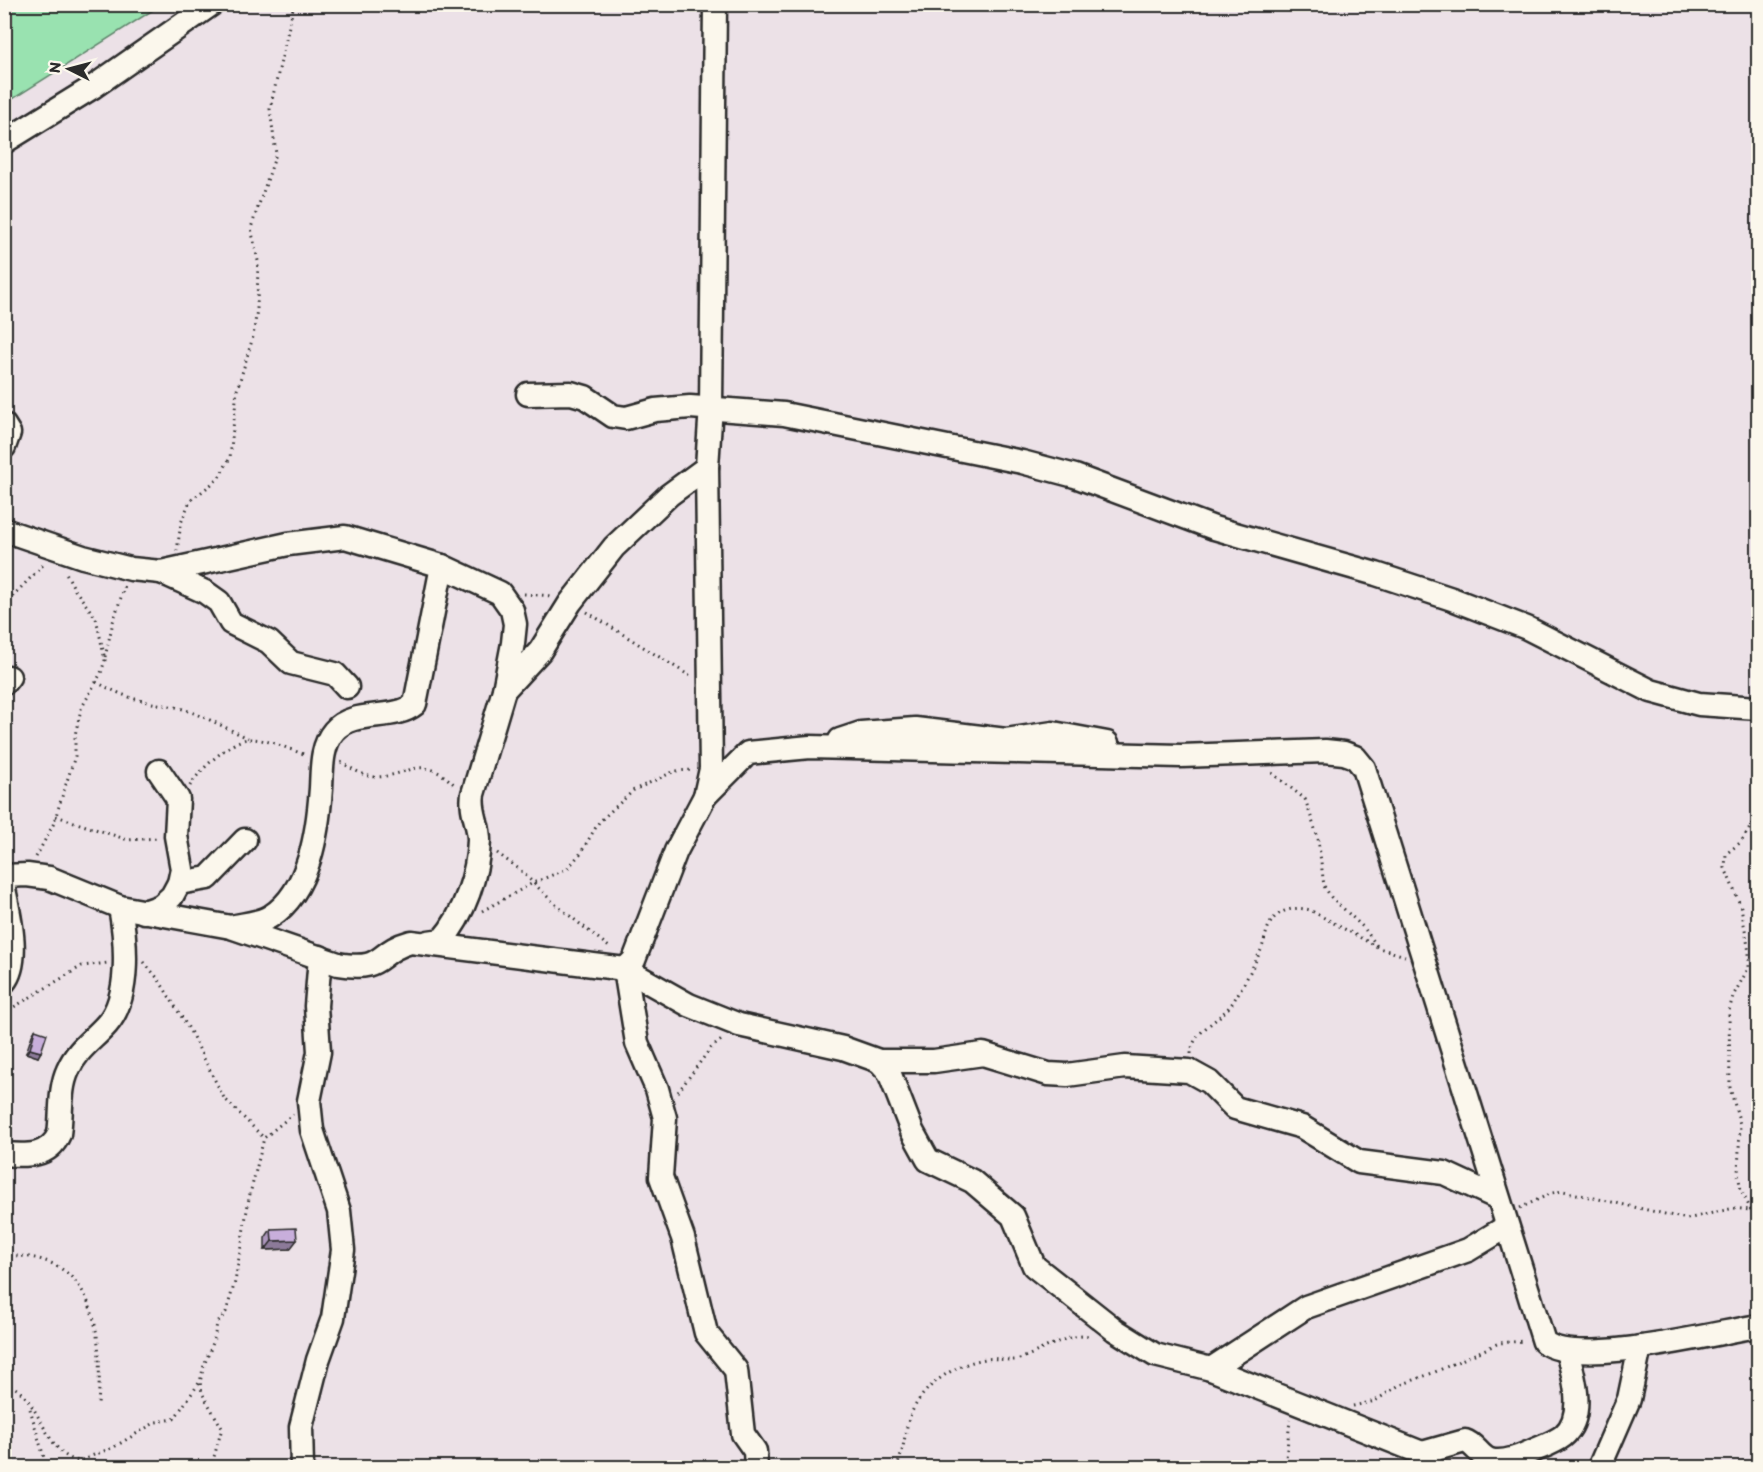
<svg xmlns="http://www.w3.org/2000/svg" width="1763" height="1472" font-family="Itim,sans-serif">
  <rect width="100%" height="100%" fill="#ece1e7"/>
  <filter id="ink" filterUnits="userSpaceOnUse"><feTurbulence type="fractalNoise" baseFrequency=".0167" numOctaves="2"/><feDisplacementMap in="SourceGraphic" scale="12" xChannelSelector="R" yChannelSelector="G"/><feConvolveMatrix kernelMatrix="1 2 1 2 8 2 1 2 1" color-interpolation-filters="sRGB"/></filter>
  <g filter="url(#ink)">
    <polygon fill="#99e2b0" stroke="#62866e" stroke-width="1.5" points="5,4 161,4 161,5 5,104"/>
    <g fill="none" stroke-linecap="round" stroke-linejoin="round">
      <g stroke="#2b2b2b" stroke-width="27">
        <g id="minor">
          <polyline points="4,142 93,87 212,4"/>
          <polyline points="528,394 571,393 585,397 613,416 626,418 655,410 690,407 784,414 1022,462 1075,476 1214,528 1376,574 1452,599 1527,628 1651,691 1699,704 1758,708"/>
          <polyline points="4,425 9,433 4,447"/>
          <path d="M4 530 83 557 131 569 161 572 288 544 345 537 442 566 500 593 512 610 515 624 513 643 504 690 473 794C470 811 479 824 479 840 478 874 464 915 442 940L428 942"/>
          <polyline points="161,572 205,592 219,602 231,623 269,642 291,663 335,674 347,687"/>
          <polyline points="4,683 9,677"/>
          <polyline points="504,690 540,651 570,603 614,547 669,495 707,467"/>
          <polyline points="840,740 861,733 915,729 1006,740 1053,733 1107,743"/>
          <polyline points="705,796 711,769 707,467 711,406 715,4"/>
          <path d="M4 876 27 875 49 878 120 907 231 927 338 964C386 972 374 952 411 942L625 969 634 960 676 851 705 796 748 753 810 747 1181 756 1325 751 1344 753 1355 757 1364 768 1544 1342C1577 1368 1714 1333 1758 1326"/>
          <polyline points="179,883 208,878 245,840"/>
          <path d="M4 889C9 913 21 962 4 982"/>
          <polyline points="144,912 161,906 172,896 179,883 182,869 176,836 178,799 159,771"/>
          <path d="M231 927C243 924 261 923 271 916 310 891 318 830 321 788 322 769 321 746 334 731 354 708 393 722 415 704L442 566"/>
          <polyline points="625,969 689,1005 739,1025 843,1048 879,1061 934,1061 983,1054 1048,1074 1067,1075 1125,1067 1189,1071 1209,1082 1235,1108 1302,1127 1359,1162 1444,1173 1498,1198"/>
          <polyline points="625,969 637,1043 657,1089 665,1118 661,1177 683,1238 706,1333 736,1370 743,1434 755,1451 756,1468"/>
          <polyline points="879,1061 889,1072 912,1131 928,1160 972,1181 1013,1216 1034,1266 1115,1330 1155,1355 1211,1369 1422,1453 1433,1468"/>
          <path d="M4 1154C27 1156 49 1157 59 1134 62 1114 59 1089 68 1070 77 1049 93 1040 107 1024 131 997 126 940 120 907"/>
          <polyline points="1211,1369 1306,1307 1468,1250 1506,1227"/>
          <path d="M1422 1453 1465 1441C1475 1444 1480 1457 1490 1460 1503 1464 1519 1457 1530 1452 1541 1447 1554 1443 1563 1436 1586 1417 1574 1376 1567 1352"/>
          <polyline points="302,1468 301,1427 318,1360 333,1318 343,1250 339,1211 312,1130 309,1101 319,1052 316,1006 320,957"/>
          <polyline points="1599,1468 1629,1399 1640,1347"/>
        </g>
      </g>
      <g stroke="#2b2b2b" stroke-width="3" stroke-dasharray="1.5 4.5" stroke-linecap="butt">
        <polyline points="177,551 181,523 190,501 218,479 230,458 237,390 253,337 257,309 258,261 251,228 276,154 270,109 294,4"/>
        <polyline points="524,594 553,596"/>
        <polyline points="4,605 45,563"/>
        <polyline points="587,612 690,676"/>
        <polyline points="105,657 113,622 125,585"/>
        <path d="M96 682C129 699 139 701 175 707 192 710 230 730 248 738"/>
        <path d="M341 762C351 768 364 777 376 777 411 776 420 752 456 786"/>
        <polyline points="1272,773 1305,799 1318,838 1324,886 1331,897 1364,928 1377,946"/>
        <path d="M190 786C198 771 231 740 248 739 267 738 289 750 307 755"/>
        <polyline points="56,816 128,840 158,838"/>
        <polyline points="497,853 519,869 555,904 609,947"/>
        <polyline points="36,857 53,825 75,756 75,735 81,709 101,673 105,660 96,618 75,590 65,571"/>
        <polyline points="482,911 533,883 567,869 580,854 599,822 634,790 675,771 693,770"/>
        <polyline points="144,962 159,980 189,1029 224,1098 264,1138"/>
        <polyline points="4,1013 82,966 108,963"/>
        <path d="M1191 1054C1193 1029 1220 1022 1233 1002 1243 986 1253 967 1261 950 1266 938 1266 925 1276 916 1286 908 1299 907 1310 910L1379 948 1405 956"/>
        <polyline points="678,1092 710,1049 724,1038"/>
        <polyline points="1520,1208 1552,1193 1563,1191 1687,1219 1734,1208 1758,1211"/>
        <polyline points="1751,1210 1741,1190 1738,1174 1740,1124 1730,1088 1729,1011 1733,996 1749,967 1749,952 1741,907 1725,868 1726,854 1741,842 1758,815"/>
        <path d="M4 1256C98 1251 103 1335 98 1405"/>
        <path d="M4 1385C38 1386 43 1456 79 1461L114 1447 156 1422 174 1419 199 1383"/>
        <polyline points="1353,1406 1375,1401 1398,1386 1435,1372 1499,1343 1524,1341"/>
        <polyline points="30,1409 47,1468"/>
        <polyline points="211,1468 222,1428 202,1393 200,1382 204,1365 213,1343 217,1324 226,1312 235,1282 249,1198 264,1138 293,1114"/>
        <path d="M896 1468C904 1452 904 1435 909 1419 920 1387 953 1364 986 1359 998 1357 1011 1363 1022 1358 1046 1349 1064 1334 1092 1336"/>
        <polyline points="1285,1468 1290,1420"/>
      </g>
      <use href="#minor" stroke="#fbf7ec" stroke-width="22"/>
    </g>
    <g fill="#ac96bc" stroke="#2b2b2b" stroke-width="1.5">
      <polygon points="35,1030 38,1057 26,1053 32,1035"/>
      <polygon points="271,1229 290,1249 265,1250 265,1238"/>
    </g>
    <g fill="#8c7a99" stroke="#2b2b2b" stroke-width="1.5">
      <polygon points="30,1049 41,1052 38,1057 26,1053"/>
      <polygon points="297,1240 290,1249 265,1250 272,1241"/>
    </g>
    <g fill="#c8aedb" stroke="#2b2b2b" stroke-width="1.5">
      <polygon points="35,1030 47,1034 41,1052 30,1049"/>
      <polygon points="296,1228 297,1240 272,1241 271,1229"/>
    </g>
  </g>
  <rect width="1763" height="1472" fill="none" stroke="#fbf7ec" stroke-width="24"/>
  <rect x="12" y="12" width="1739" height="1448" fill="none" stroke="#2b2b2b" stroke-width="2" filter="url(#ink)"/>
  <g transform="translate(69 69) rotate(276)" stroke="#fbf7ec" stroke-width="4.5" paint-order="stroke">
  <path d="M0-4.5L10 22L0 15L-10 22Z" fill="#2b2b2b"/>
  <text y="-9" font-size="16" font-weight="bold" text-anchor="middle" fill="#2b2b2b">N</text>
  </g>
</svg>
